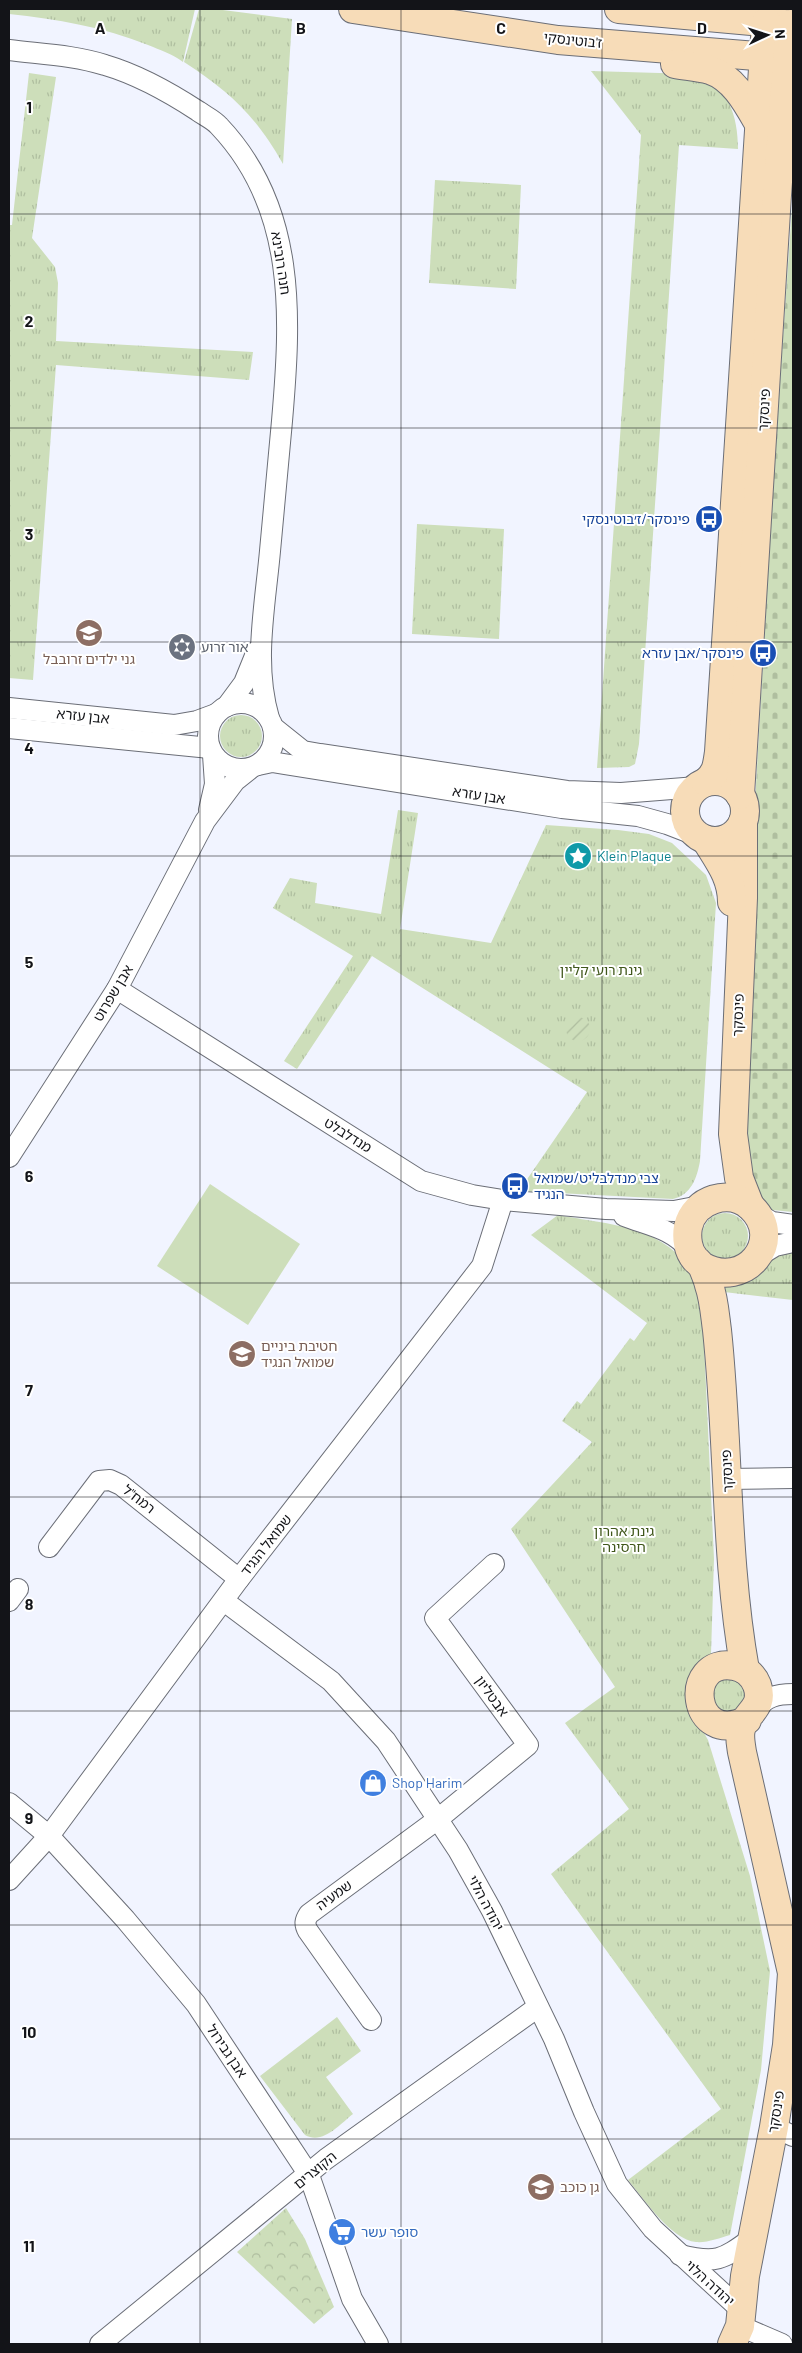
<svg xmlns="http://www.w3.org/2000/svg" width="802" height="2353" font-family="Barlow,'Noto Sans Hebrew',sans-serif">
  <defs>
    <pattern id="grass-tufts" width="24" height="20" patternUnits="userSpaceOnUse" patternTransform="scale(1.25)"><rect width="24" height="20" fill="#cddeba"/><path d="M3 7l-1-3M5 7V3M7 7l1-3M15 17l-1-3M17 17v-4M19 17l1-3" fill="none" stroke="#afbe9f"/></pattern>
    <pattern id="forest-crowns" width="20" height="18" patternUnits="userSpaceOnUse" patternTransform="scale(1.25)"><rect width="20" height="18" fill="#cddeba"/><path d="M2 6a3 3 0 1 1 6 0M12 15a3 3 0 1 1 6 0" fill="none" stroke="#afbe9f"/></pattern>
    <pattern id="cemetery-stones" width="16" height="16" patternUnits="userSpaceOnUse" patternTransform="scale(1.25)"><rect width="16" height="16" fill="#cddeba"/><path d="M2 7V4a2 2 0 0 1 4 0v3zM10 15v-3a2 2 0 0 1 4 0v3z" fill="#afbe9f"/></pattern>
    <pattern id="garden-furrows" width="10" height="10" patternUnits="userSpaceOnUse" patternTransform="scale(1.25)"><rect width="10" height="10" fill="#cddeba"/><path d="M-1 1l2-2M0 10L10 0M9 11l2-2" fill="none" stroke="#afbe9f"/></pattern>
  </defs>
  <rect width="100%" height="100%" fill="#f1f4ff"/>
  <g fill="url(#grass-tufts)">
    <path d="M9 9H195L183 62C173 54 160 50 148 45 103 27 57 19 9 14Z"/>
    <path d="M199 9H215L292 19 283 164C257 117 229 91 184 62Z"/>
    <path d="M591 71 694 74C728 83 738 116 738 149L679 145 639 744 635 764 629 767 597 768 641 135Z"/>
    <polygon points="29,73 56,77 32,238 55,267 58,283 56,341 253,352 249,380 56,365 33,680 9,678 9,225 12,225"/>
    <polygon points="435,180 521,185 516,289 429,283"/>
    <polygon points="417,524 504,529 499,639 412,634"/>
    <circle cx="241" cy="736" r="21"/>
    <path d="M398 810 418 813 400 929 491 943 546 825 618 830 649 834 672 843 706 875 716 903 700 1161C697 1178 691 1195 673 1199L519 1191 587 1092 372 956 297 1069 284 1061 353 956 273 908 290 878 317 883 315 903 381 914Z"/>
    <circle cx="725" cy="1236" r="23"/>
    <path d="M558 1215C610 1225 663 1225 694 1274 699 1281 700 1292 702 1300L714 1559 711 1654 688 1683 690 1716 703 1731 708 1740 750 1876 770 1971 761 2070 730 2235C720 2238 707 2243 696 2242 671 2240 643 2198 628 2180L721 2109 551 1874 629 1809 565 1723 615 1687 511 1529 592 1442 562 1421 577 1401 581 1404 630 1338 634 1341 647 1323 531 1235Z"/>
    <polygon points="793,1253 793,1300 724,1292 726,1280 778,1255"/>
    <polygon points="731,1671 752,1699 723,1718 706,1688"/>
    <path d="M337 2017 361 2051 326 2077 353 2114C340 2124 323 2145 305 2135L260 2076Z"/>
  </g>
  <polygon fill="url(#forest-crowns)" points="286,2208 305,2239 334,2307 314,2324 237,2252"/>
  <polygon fill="url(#cemetery-stones)" points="793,193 793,1212 772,1210 753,1190 745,1164 754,820 774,467"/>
  <circle fill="url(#garden-furrows)" cx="578" cy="1029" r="12"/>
  <polygon fill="#cddeba" points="210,1184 300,1244 248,1325 157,1266"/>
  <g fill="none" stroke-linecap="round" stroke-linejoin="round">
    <g stroke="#6b6e77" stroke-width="22">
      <g id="street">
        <path d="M9 50C40 54 74 55 105 65 139 75 169 92 198 111 205 116 214 120 219 126 297 208 291 317 282 421 278 464 274 508 270 551 265 607 253 664 269 718"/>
        <circle cx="241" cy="736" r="33"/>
        <polyline points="227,706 244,683 257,651"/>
        <polyline points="9,708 174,725 197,721 216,714"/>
        <polyline points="273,727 303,751 320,754 567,791 621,793 697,787"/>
        <polyline points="9,728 210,748"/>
        <polyline points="258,765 272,762 284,764 562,808 638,816 667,824 698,836"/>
        <polyline points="209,810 215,784 213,755"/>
        <polyline points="117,989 421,1181 472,1195 503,1200 606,1209 674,1211 700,1206"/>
        <polyline points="9,1157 117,989 205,821 235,781 250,769"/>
        <polyline points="758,1214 772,1222 793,1225"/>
        <path d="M624 1216C650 1226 671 1228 690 1250"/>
        <polyline points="757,1257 775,1246 793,1242"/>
        <polyline points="727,1479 793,1478"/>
        <polyline points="49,1547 99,1481 110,1480 121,1485 239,1579"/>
        <polyline points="9,1601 18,1589"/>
        <polyline points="224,1601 331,1681 386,1741 458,1850 492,1911 554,2039 584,2112 617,2184 653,2229 741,2310"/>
        <path d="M755 1710C766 1697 776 1694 793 1694"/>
        <polyline points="9,1803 49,1836 125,1919 196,2004 309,2175 352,2299 378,2344"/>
        <polyline points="9,1880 49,1836 239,1579 482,1266 503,1200"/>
        <path d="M371 2020 308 1931C304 1924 305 1920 309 1914L438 1819 528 1745 435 1618 494 1564"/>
        <polyline points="774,2127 793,2136"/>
        <path d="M680 2255C716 2264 722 2260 751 2239"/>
        <polyline points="740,2326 782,2344"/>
        <polyline points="100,2344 326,2159 538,2007"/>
      </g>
    </g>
    <g stroke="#6b6e77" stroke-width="30">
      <g id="secondary">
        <polyline points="353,9 558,40 781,58"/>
        <polyline points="619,9 784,24"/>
        <path d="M675 64C686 66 699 67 710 70 734 78 747 103 759 124"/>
        <circle cx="715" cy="811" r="30"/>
        <path d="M706 782C717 773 717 765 719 752L766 22"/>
        <polyline points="740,795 777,195 790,24"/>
        <polyline points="743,822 743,898 733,1134 739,1178 750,1206"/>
        <path d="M706 840C718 860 732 877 732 902"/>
        <path d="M702 1266C745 1291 786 1240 751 1207 730 1188 694 1199 688 1227 686 1238 688 1251 695 1259 698 1262 701 1264 703 1268 705 1273 708 1280 709 1285 714 1299 715 1316 717 1330 729 1443 725 1558 745 1670"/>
        <path d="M732 2344 740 2326 745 2276 774 2127 787 2045 792 1973 742 1752C741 1745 739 1736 741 1729 746 1712 765 1708 757 1685 753 1675 744 1667 734 1666 682 1657 691 1748 747 1720"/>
      </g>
    </g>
    <use href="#street" stroke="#fff" stroke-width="20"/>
    <use href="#secondary" stroke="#f7dcb8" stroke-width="28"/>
  </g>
  <path fill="none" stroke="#131418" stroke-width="1" stroke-opacity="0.55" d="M200 9V2344M401 9V2344M602 9V2344M9 214H793M9 428H793M9 642H793M9 856H793M9 1070H793M9 1283H793M9 1497H793M9 1711H793M9 1925H793M9 2139H793"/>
  <defs>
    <g id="bus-disc" transform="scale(1.4375)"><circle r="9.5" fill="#1a4fb4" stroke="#fff"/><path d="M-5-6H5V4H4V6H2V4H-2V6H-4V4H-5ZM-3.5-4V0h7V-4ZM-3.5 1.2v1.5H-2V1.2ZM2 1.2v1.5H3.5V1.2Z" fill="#fff"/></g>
    <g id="school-disc" transform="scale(1.4375)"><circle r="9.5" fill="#8d6e63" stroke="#fff"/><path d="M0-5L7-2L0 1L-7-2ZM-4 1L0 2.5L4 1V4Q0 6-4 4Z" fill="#fff"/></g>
    <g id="synagogue-disc" transform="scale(1.4375)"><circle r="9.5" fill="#6b7280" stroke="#fff"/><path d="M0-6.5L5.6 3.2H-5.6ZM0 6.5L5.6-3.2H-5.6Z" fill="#fff"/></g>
    <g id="sight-disc" transform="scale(1.4375)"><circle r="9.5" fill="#0f9aa8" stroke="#fff"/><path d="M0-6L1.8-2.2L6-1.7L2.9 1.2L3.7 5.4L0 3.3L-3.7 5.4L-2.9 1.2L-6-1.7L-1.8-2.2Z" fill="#fff"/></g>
    <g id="shop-disc" transform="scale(1.4375)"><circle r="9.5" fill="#3f7fe0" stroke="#fff"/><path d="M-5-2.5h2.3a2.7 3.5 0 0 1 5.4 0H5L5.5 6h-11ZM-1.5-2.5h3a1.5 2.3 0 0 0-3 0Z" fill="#fff"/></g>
    <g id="supermarket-disc" transform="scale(1.4375)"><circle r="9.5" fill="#3f7fe0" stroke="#fff"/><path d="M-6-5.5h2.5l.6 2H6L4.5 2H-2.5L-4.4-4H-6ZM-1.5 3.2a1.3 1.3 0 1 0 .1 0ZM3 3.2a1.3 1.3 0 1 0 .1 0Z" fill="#fff"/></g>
  </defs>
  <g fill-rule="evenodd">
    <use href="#bus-disc" x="709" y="519"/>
    <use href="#school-disc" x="89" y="633"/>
    <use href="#synagogue-disc" x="182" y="647"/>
    <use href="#bus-disc" x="763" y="653"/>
    <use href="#sight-disc" x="578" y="856"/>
    <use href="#bus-disc" x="515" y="1186"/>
    <use href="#school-disc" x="242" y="1354"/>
    <use href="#shop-disc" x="373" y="1783"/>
    <use href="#school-disc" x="541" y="2187"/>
    <use href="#supermarket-disc" x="342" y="2232"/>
  </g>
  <g text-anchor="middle" stroke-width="4" stroke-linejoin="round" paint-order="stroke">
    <g font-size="14" fill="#131418" stroke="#fff">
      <text transform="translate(573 40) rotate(6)" y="5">ז'בוטינסקי</text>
      <text transform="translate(281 263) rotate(81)" y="5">חנה רובינא</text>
      <text transform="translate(764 410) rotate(-87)" y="5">פינסקר</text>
      <text transform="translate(83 716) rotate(6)" y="5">אבן עזרא</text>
      <text transform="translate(479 795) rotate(9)" y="5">אבן עזרא</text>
      <text transform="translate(113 993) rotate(-59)" y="5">אבן שפרוט</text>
      <text transform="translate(738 1015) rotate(-88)" y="5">פינסקר</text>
      <text transform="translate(348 1135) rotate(32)" y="5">מנדלבלט</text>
      <text transform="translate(727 1471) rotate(-93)" y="5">פינסקר</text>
      <text transform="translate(139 1499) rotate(38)" y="5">רמח"ל</text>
      <text transform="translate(266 1545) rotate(-52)" y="5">שמואל הנגיד</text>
      <text transform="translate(492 1696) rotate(54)" y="5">אבטליון</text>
      <text transform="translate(334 1895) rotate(-36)" y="5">שמעיה</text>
      <text transform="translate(486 1903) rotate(62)" y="5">יהודה הלוי</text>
      <text transform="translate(227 2051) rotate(56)" y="5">אבן גבירול</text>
      <text transform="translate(776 2112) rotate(-81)" y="5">פינסקר</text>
      <text transform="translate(315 2170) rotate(-39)" y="5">הקוצרים</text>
      <text transform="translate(710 2283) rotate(42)" y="5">יהודה הלוי</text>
    </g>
    <g font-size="14" fill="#164399" stroke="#fff" text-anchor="end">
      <text x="690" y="524">פינסקר/ז׳בוטינסקי</text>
      <text x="744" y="658">פינסקר/אבן עזרא</text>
      <text x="534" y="1183" text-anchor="start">צבי מנדלבליט/שמואל<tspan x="534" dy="16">הנגיד</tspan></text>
    </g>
    <g font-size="14" fill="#5b616d" stroke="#fff" text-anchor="start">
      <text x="201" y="652">אור זרוע</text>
    </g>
    <g font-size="14" fill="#785e54" stroke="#fff" text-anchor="start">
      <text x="89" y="664" text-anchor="middle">גני ילדים זרובבל</text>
      <text x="261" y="1351">חטיבת ביניים<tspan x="261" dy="16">שמואל הנגיד</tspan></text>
      <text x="560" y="2192">גן כוכב</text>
    </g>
    <g font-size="14" fill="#0d838f" stroke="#fff" text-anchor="start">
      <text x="597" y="861">Klein Plaque</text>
    </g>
    <g font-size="14" fill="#40571b" stroke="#fff">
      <text x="601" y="975">גינת רועי קליין</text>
      <text x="624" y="1536">גינת אהרון<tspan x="624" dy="16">חרסינה</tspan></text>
    </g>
    <g font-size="14" fill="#366cbe" stroke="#fff" text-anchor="start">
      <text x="392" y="1788">Shop Harim</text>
      <text x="361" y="2237">סופר עשר</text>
    </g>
  </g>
  <g font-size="16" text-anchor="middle" font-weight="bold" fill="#131418" stroke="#fff" stroke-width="4" stroke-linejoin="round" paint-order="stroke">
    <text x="100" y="34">A</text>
    <text x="301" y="34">B</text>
    <text x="501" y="34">C</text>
    <text x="702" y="34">D</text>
    <text x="29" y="113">1</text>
    <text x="29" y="327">2</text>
    <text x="29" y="540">3</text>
    <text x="29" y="754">4</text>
    <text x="29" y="968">5</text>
    <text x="29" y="1182">6</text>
    <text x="29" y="1396">7</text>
    <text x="29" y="1610">8</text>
    <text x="29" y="1824">9</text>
    <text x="29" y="2038">10</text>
    <text x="29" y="2252">11</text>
  </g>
  <rect width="802" height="2353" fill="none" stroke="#131418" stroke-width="20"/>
  <g transform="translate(767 35) rotate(86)" stroke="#ffffff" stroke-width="4" paint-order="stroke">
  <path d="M0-4L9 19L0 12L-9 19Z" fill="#131418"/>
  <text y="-8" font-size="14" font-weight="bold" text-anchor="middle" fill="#131418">N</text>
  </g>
</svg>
